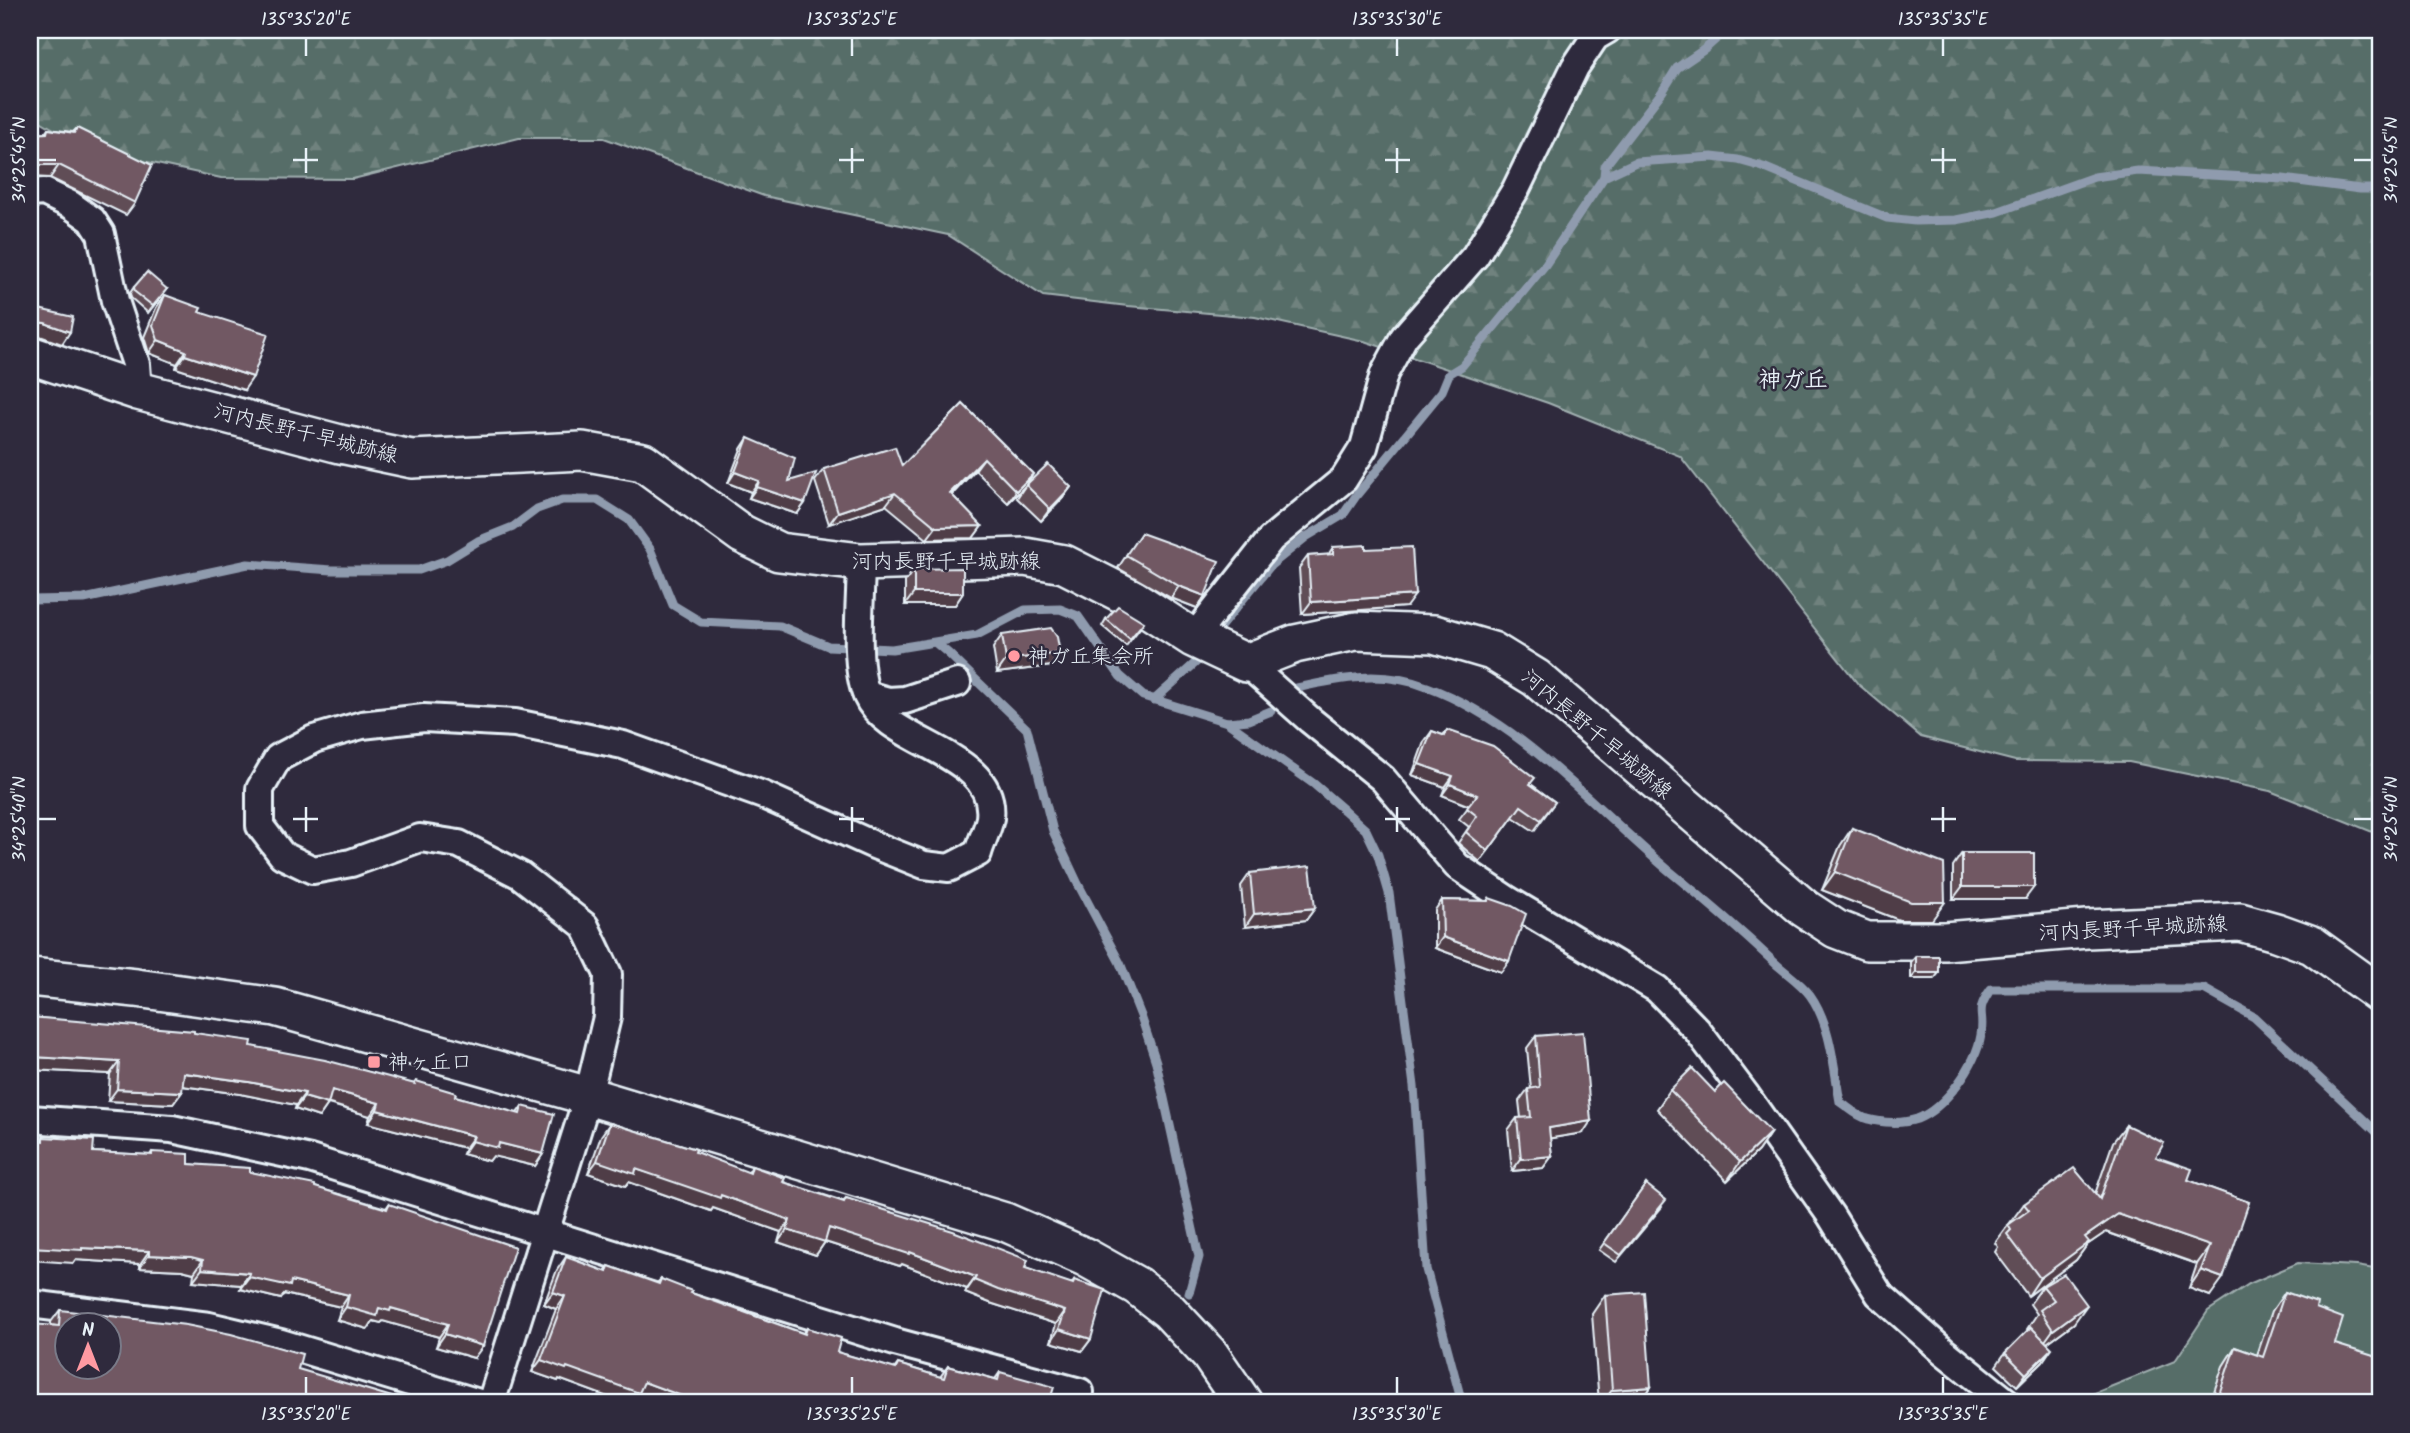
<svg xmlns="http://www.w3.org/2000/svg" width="2410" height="1433" font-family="Kalam,'Klee One',sans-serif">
  <defs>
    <pattern id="forest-firs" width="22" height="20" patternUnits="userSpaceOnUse" patternTransform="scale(1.75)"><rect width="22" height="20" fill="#576d68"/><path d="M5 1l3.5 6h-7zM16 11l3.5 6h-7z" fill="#6f827e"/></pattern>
  </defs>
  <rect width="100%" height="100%" fill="#2f2a3d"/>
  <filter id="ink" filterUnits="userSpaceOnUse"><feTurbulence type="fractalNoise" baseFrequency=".0143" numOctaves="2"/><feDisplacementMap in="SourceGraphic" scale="14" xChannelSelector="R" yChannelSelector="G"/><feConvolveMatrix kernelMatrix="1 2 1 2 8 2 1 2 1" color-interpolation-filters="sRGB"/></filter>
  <g filter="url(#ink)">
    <polygon fill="#576d68" stroke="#a0afb0" stroke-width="2" points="2298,1263 2357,1266 2380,1270 2380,1403 2014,1403 2033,1397 2080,1399 2175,1361 2208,1311 2249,1284"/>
    <polygon fill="url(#forest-firs)" stroke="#a0afb0" stroke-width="2" points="30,30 2380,30 2380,835 2270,791 2129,762 2015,761 1921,737 1858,684 1680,456 1548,403 1364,341 1255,317 1128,306 1043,296 948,235 764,196 604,138 519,138 353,179 221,178 88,149 30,115"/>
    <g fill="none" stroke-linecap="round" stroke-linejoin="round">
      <g stroke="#8f9bae" stroke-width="9">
        <polyline points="1604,177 1605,166 1662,92 1677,68 1705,49 1726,30"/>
        <polyline points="30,600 84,599 248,564 332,570 419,570 447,560 478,541 513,527 537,509 562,500 597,500 629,520 650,549 673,605 701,622 780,626 828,646 892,649 977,635 1025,610 1060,609 1078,616 1120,676 1143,696 1227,722 1314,784 1344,810 1366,830 1378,855 1389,893 1414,1086 1426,1269 1462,1403"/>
        <polyline points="1221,626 1271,565 1306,537 1343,515 1356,496 1442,391 1449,374 1462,366 1545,265 1604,177 1636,162 1712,157 1738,160 1763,167 1887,218 1915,221 1956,220 1997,212 2094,177 2138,171 2283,179 2360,189 2380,189"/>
        <polyline points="936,643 949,654 1027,729 1053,831 1077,882 1120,963 1141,1016 1156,1062 1199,1257 1189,1293"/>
        <path d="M1297 688C1341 678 1383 670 1427 687 1522 722 1591 805 1667 869 1704 899 1740 930 1775 963 1786 973 1801 983 1810 995 1831 1024 1834 1069 1840 1102 1849 1108 1858 1117 1868 1119 1882 1123 1903 1124 1917 1119 1945 1108 1976 1065 1981 1035 1985 1011 1974 1013 1991 989H2204L2254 1017 2380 1135"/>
        <polyline points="1154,700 1202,657"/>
        <polyline points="1227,722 1249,720 1271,711"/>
      </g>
      <g stroke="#e8f1f8" stroke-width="32">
        <g id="street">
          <polyline points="30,193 44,192 71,205 92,220 101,234 115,301 136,364 138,391"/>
          <polyline points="1193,638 1271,539 1344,479 1364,447 1384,374 1404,337 1475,256 1516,189 1575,67 1595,37 1607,30"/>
          <polyline points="1246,663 1310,720 1383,779 1457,866 1508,900 1657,989 1697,1030 1745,1094 1831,1216 1879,1294 1943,1351 2008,1403"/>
          <polyline points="867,695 888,701 905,700 957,683"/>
          <polyline points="30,1119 172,1129 310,1159 895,1342 1080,1392 1075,1403"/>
          <polyline points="30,1304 209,1326 281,1343 479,1403"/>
          <path d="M491 1403 588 1096 607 1017 608 974 585 926 520 875 459 844 420 838 351 863 313 870 282 855 260 826V789L278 758 314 739 362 725 424 718 515 723 623 745 763 795 874 845 924 865 949 868 978 853C981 842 988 829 990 818 998 752 888 745 867 696 853 663 861 598 861 562"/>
        </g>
      </g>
      <g stroke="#e8f1f8" stroke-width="42">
        <g id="secondary">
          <polyline points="30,355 138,391 340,444 412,459 582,451 643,462 742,534 779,552 861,562 1025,557 1064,564 1133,599 1193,638 1246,663 1295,644 1356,631 1434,634 1492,651 1536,678 1804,908 1836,929 1867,941 1945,941 2087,929 2240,922 2276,932 2312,945 2380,994"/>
          <polyline points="30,977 136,988 275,1007 588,1096 1005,1222 1085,1257 1137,1286 1168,1310 1210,1355 1243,1403"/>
        </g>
      </g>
      <use href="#street" stroke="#2f2a3d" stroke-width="26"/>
      <use href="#secondary" stroke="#2f2a3d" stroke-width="37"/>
    </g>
    <g fill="#614d56" stroke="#e8f1f8" stroke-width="2">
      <polygon points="77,128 135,203 126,215 50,178 30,177 30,134 45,133 48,129 73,132"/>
      <polygon points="134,287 167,289 148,313 131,298 130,293"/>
      <polygon points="165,295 199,312 244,390 176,368 177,364 149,353 144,337 156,308"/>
      <polygon points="963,404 1033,474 1026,485 1071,487 1062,499 1041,521 1017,498 1025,486 1008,503 975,470 952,495 982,526 973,538 927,539 886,505 829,524 815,481 824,469 902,466"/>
      <polygon points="748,438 789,481 805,503 797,514 749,498 751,492 728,483 741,449"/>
      <polygon points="1141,533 1205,596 1197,608 1171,598 1118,568"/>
      <polygon points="1333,547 1406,607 1302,614 1299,568 1308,556 1328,555"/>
      <polygon points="914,569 963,593 955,605 905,605 905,582"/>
      <polygon points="1106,619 1140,628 1126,646 1102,626"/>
      <polygon points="1002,635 1051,666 997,673 993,648"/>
      <polygon points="1447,730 1531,784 1555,802 1534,831 1513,817 1480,862 1458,843 1469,827 1459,819 1469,806 1442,795 1445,787 1412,775 1424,742 1432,731 1443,735"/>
      <polygon points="1852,828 1932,920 1899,920 1822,890 1840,846"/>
      <polygon points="1962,853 2025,899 1953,899 1953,866"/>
      <polygon points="1250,873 1315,908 1306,920 1245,927 1241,886"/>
      <polygon points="1489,898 1509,961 1501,972 1435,948 1435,910 1442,900 1487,901"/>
      <polygon points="1916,956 1934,979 1911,979 1911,962"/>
      <polygon points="30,1017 194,1033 414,1084 416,1081 455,1096 517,1113 522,1106 543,1154 535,1166 493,1156 489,1161 463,1154 465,1148 368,1123 370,1116 328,1104 319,1117 295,1109 296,1105 240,1094 182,1086 182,1092 173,1104 108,1101 110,1074 30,1070"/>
      <polygon points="1536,1036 1583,1133 1550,1138 1552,1156 1543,1168 1512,1171 1508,1130 1517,1118 1521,1118 1519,1101 1528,1089 1531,1089 1527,1048"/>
      <polygon points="1670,1090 1715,1092 1771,1132 1758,1151 1727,1181 1657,1109"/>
      <polygon points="610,1123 695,1152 748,1173 752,1166 783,1182 843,1201 846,1198 1025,1268 1071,1284 1074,1280 1091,1339 1082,1351 1051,1342 1056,1324 990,1303 965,1293 967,1289 902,1264 900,1266 825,1242 816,1255 778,1242 781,1232 713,1208 711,1211 629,1182 626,1186 588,1173 601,1136"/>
      <polygon points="2126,1125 2156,1157 2188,1180 2249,1202 2210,1296 2189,1288 2197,1264 2106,1232 2087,1245 2076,1260 2028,1296 1995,1252 1998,1247 1995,1243 2024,1204 2095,1194 2113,1142"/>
      <polygon points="43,1137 93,1152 150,1155 152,1152 189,1164 250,1172 315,1187 386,1208 389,1204 474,1358 436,1347 439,1337 383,1321 381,1323 373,1321 368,1329 337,1320 341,1307 284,1294 281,1299 240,1289 241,1285 193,1281 194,1273 182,1270 140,1268 140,1264 75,1260 73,1263 40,1141"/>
      <polygon points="1646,1184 1662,1207 1616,1262 1599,1250"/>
      <polygon points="566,1257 605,1271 609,1266 657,1283 661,1279 691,1293 803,1333 807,1328 837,1352 894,1369 898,1364 940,1377 948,1366 995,1379 1000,1372 1049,1403 658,1403 638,1396 633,1403 624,1403 559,1379 558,1381 532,1372 556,1309 544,1304 557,1270"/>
      <polygon points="2043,1286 2074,1323 2047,1343 2043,1361 2017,1386 1996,1366 2005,1353 2028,1330 2027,1329 2037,1314 2030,1304"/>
      <polygon points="2285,1292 2316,1308 2335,1344 2380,1403 2210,1403 2223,1366 2235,1347 2257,1355 2272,1311"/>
      <polygon points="1605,1295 1651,1387 1640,1403 1599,1403 1592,1314"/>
      <polygon points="60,1310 298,1369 51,1325 51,1322"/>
    </g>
    <g fill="#4f3e46" stroke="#e8f1f8" stroke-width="2">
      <polygon points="37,165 59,165 50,178 30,177 30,168"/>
      <polygon points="35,322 45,323 70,332 62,344 37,335 30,335 30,325"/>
      <polygon points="158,340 186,351 177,364 149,353"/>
      <polygon points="185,355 253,377 244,390 176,368"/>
      <polygon points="984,458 975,470 941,505 950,493"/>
      <polygon points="735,472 759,481 751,492 728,483"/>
      <polygon points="1033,474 1025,486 1008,503 1016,491"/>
      <polygon points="757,487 805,503 797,514 749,498"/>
      <polygon points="1071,487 1062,499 1041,521 1050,509"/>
      <polygon points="895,493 886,505 829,524 838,512"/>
      <polygon points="982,526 973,538 927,539 936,527"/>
      <polygon points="1179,586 1205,596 1197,608 1171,598"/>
      <polygon points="914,593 963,593 955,605 905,605"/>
      <polygon points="1415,595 1406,607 1302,614 1311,602"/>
      <polygon points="1060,653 1051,666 997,673 1006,660"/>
      <polygon points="1419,764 1453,776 1445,787 1412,775"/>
      <polygon points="1450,784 1477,795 1470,806 1442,795"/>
      <polygon points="1835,872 1945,902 1932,920 1899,920 1822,890"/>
      <polygon points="1962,887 2034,887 2025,899 1953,899"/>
      <polygon points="1315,908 1306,920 1245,927 1254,914"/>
      <polygon points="1443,937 1509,961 1501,972 1435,948"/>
      <polygon points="1916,973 1939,973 1934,979 1911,979"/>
      <polygon points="34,1057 119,1062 110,1074 30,1070 30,1059"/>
      <polygon points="184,1073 249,1082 305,1093 296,1105 240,1094 175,1085"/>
      <polygon points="117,1089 182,1092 173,1104 108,1101"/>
      <polygon points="332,1090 379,1103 370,1116 323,1102"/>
      <polygon points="304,1097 328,1104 319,1117 295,1109"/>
      <polygon points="377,1110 474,1136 465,1148 368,1123"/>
      <polygon points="1591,1121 1583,1133 1540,1140 1549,1128"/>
      <polygon points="1771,1132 1758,1151 1727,1181 1740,1162"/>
      <polygon points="472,1141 499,1143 543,1154 535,1166 493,1156 489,1161 463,1154"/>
      <polygon points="1552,1156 1543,1168 1512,1171 1521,1159"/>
      <polygon points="597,1161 636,1169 721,1195 790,1220 781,1232 713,1208 711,1211 629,1182 626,1186 588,1173"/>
      <polygon points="2118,1214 2210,1246 2197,1264 2106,1232 2087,1245 2076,1260 2028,1296 2040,1278 2085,1237"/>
      <polygon points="829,1228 910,1252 976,1277 967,1289 902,1264 900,1266 825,1242 816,1255 778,1242 787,1230"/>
      <polygon points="31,1247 82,1248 149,1251 140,1264 75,1260 73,1263 30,1260 30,1249"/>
      <polygon points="149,1255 191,1257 203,1260 194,1273 182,1270 140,1268"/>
      <polygon points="202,1269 250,1273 241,1285 193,1281"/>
      <polygon points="2201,1270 2223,1278 2210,1296 2189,1288"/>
      <polygon points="249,1277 291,1281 349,1295 341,1307 284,1294 281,1299 240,1289"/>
      <polygon points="974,1280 1065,1311 1056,1324 990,1303 965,1293"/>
      <polygon points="553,1292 565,1296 556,1309 544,1304"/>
      <polygon points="2087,1305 2074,1323 2040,1348 2053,1330"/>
      <polygon points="346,1307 391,1308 448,1324 439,1337 383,1321 381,1323 373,1321 368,1329 337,1320"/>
      <polygon points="1059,1329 1091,1339 1082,1351 1051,1342"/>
      <polygon points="445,1334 483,1346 474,1358 436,1347"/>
      <polygon points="2052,1348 2043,1361 2017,1386 2026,1374"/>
      <polygon points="541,1360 567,1367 644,1382 693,1400 691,1403 658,1403 638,1396 633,1403 624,1403 559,1379 558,1381 532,1372"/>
      <polygon points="1651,1387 1640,1403 1603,1403 1612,1390"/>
    </g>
    <g fill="#715964" stroke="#e8f1f8" stroke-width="2" fill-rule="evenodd">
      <polygon points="77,128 152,165 135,203 59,165 37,165 30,168 30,134 47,133 48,129 74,133"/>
      <polygon points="147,272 167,289 153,306 135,292 134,287"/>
      <polygon points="165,295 201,308 199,312 268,334 253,377 185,355 186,351 158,340 153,325"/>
      <polygon points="30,307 73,317 70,332 45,323 35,322 30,325"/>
      <polygon points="963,404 1033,474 1016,491 984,458 950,493 982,526 936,527 895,493 838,512 824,469 895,447 902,466"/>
      <polygon points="748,438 795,458 789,481 816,473 805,503 757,487 759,481 735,472"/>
      <polygon points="1048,464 1071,487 1050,509 1026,485"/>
      <polygon points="1141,533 1219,561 1205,596 1179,586 1126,555"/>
      <polygon points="1366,545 1366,549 1412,547 1415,595 1311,602 1308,556 1333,554 1333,547"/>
      <polygon points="963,568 963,593 914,593 914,569"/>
      <polygon points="1118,606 1144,622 1130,639 1106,619"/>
      <polygon points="1051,628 1057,637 1060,653 1006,660 1002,635"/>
      <polygon points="1447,730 1493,746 1535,778 1530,784 1555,802 1541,820 1521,806 1488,851 1466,832 1477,816 1467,808 1477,795 1450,784 1453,776 1419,764 1432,731 1445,736"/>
      <polygon points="1852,828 1944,864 1945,902 1911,902 1835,872"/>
      <rect x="1962" y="853" width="72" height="34"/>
      <polygon points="1310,866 1315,908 1254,914 1250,873"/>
      <polygon points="1489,898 1512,906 1526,914 1509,961 1443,937 1442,900 1488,901"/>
      <rect x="1916" y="956" width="23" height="17"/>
      <polygon points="30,1017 194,1031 194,1033 252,1041 251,1046 325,1060 415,1084 416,1081 456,1093 455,1096 520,1114 522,1106 554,1114 543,1154 499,1143 498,1148 472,1141 474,1136 377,1110 379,1103 332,1090 328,1104 304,1097 305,1093 249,1082 184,1073 182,1092 117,1089 119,1062 34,1057 34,1059 30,1059"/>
      <polygon points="1583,1032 1591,1121 1549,1128 1552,1156 1521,1159 1517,1118 1531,1117 1528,1089 1540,1087 1536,1036"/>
      <polygon points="1692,1068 1715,1092 1724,1083 1771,1132 1740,1162 1670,1090"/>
      <polygon points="610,1123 696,1149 695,1152 750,1173 752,1166 785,1178 783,1182 844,1202 846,1198 953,1231 1028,1260 1025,1268 1073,1284 1074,1280 1105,1290 1091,1339 1059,1329 1065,1311 998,1290 974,1280 976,1277 910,1252 909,1254 829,1228 825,1242 787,1230 790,1220 721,1195 720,1198 636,1169 635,1174 597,1161"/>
      <polygon points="2126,1125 2164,1143 2156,1157 2192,1169 2188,1180 2249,1202 2223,1278 2201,1270 2210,1246 2118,1214 2085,1237 2089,1242 2040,1278 2007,1234 2011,1230 2008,1225 2029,1210 2024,1204 2074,1168 2100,1199"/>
      <polygon points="43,1137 94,1140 93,1152 152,1155 152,1152 189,1154 189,1164 250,1168 250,1172 315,1185 315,1187 387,1209 389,1204 515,1247 483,1346 445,1334 448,1324 391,1308 390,1311 379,1308 377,1316 346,1307 349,1295 291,1281 290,1286 249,1277 250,1273 202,1269 203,1260 191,1257 149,1255 149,1251 82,1248 82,1250 31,1247 31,1251 30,1251 30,1140 43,1141"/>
      <polygon points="1646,1184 1666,1200 1621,1255 1604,1243"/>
      <polygon points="566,1257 607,1272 609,1266 659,1284 661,1279 692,1291 691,1293 805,1334 807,1328 841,1338 837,1352 896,1369 898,1364 944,1378 948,1366 998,1380 1000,1372 1054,1387 1049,1403 692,1403 693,1400 644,1382 639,1393 567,1367 566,1369 541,1360 565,1296 553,1292"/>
      <polygon points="2064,1274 2087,1305 2053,1330 2040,1310 2054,1300 2043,1286"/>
      <polygon points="1644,1292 1651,1387 1612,1390 1605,1295"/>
      <polygon points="2285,1292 2317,1303 2316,1308 2343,1318 2335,1344 2380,1358 2380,1403 2216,1403 2235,1347 2263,1357"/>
      <path d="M60 1310 186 1325 231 1334 302 1354 298 1369 412 1403H30V1324L59 1326ZM66 1325H108V1367H66Z"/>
      <polygon points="2031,1327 2052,1348 2026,1374 2005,1353"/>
    </g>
  </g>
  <path fill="none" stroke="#e8f1f8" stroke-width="2.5" d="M306 38V56M852 38V56M1397 38V56M1943 38V56M306 148V173M852 148V173M1397 148V173M1943 148V173M38 160H56M293 160H318M839 160H864M1385 160H1410M1931 160H1956M2354 160H2372M306 807V832M852 807V832M1397 807V832M1943 807V832M38 819H56M293 819H318M839 819H864M1385 819H1410M1931 819H1956M2354 819H2372M306 1377V1394M852 1377V1394M1397 1377V1394M1943 1377V1394"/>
  <g fill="#ff9aa2" stroke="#2f2a3d" stroke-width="2.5">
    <circle cx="1014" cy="656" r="7"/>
    <rect x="367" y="1055" width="14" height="14" rx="3.5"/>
  </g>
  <g text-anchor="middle" stroke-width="5" stroke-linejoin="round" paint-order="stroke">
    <g font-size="21" fill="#e8f1f8" stroke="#2f2a3d">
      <text transform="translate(306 433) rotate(14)" y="7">河内長野千早城跡線</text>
      <text x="946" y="568">河内長野千早城跡線</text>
      <text transform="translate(1597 734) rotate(40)" y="7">河内長野千早城跡線</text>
      <text transform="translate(2133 928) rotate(-3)" y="7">河内長野千早城跡線</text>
    </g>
    <g font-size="21" fill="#e8f1f8" stroke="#2f2a3d" text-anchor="start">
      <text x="1028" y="663">神ガ丘集会所</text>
      <text x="388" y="1069">神ヶ丘口</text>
    </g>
    <g font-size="23" font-weight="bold" fill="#e8f1f8" stroke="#2f2a3d">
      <text x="1793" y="387">神ガ丘</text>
    </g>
  </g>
  <rect width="2410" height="1433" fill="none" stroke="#2f2a3d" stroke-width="77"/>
  <g transform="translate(88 1346)"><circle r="33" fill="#2f2a3d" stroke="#797a88" stroke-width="2"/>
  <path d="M0-5L12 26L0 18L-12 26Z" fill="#ff9aa2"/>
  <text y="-10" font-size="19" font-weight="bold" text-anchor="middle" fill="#e8f1f8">N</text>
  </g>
  <rect x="38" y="38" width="2334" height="1356" fill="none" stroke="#e8f1f8" stroke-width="2.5"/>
  <g font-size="18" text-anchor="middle" fill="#e8f1f8">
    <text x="306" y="25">135°35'20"E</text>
    <text x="852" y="25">135°35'25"E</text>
    <text x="1397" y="25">135°35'30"E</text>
    <text x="1943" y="25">135°35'35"E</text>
    <text transform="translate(19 160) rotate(-90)" y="6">34°25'45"N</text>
    <text transform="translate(2391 160) rotate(-90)" y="6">34°25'45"N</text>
    <text transform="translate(19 819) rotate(-90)" y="6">34°25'40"N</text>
    <text transform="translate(2391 819) rotate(-90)" y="6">34°25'40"N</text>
    <text x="306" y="1420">135°35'20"E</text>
    <text x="852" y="1420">135°35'25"E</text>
    <text x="1397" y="1420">135°35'30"E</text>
    <text x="1943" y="1420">135°35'35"E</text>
  </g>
</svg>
